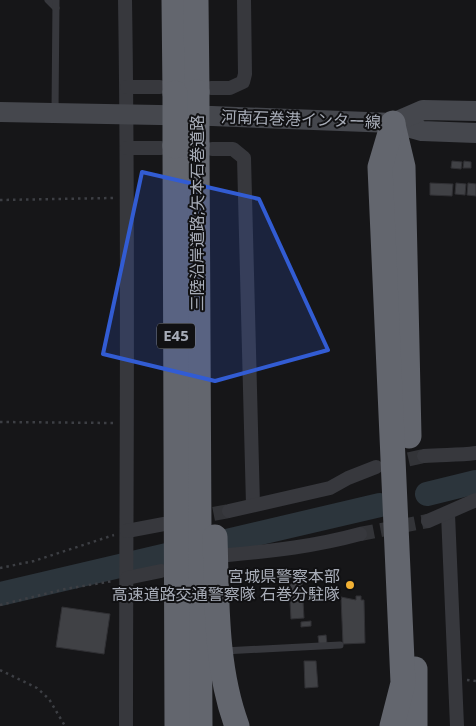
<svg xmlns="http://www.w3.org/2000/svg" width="476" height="726" font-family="'Noto Sans','Noto Sans JP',sans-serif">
  <rect width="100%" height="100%" fill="#161618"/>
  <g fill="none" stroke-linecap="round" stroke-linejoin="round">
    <g stroke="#2c353c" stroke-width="24">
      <polyline points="427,494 476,482"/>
      <polyline points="0,594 380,505"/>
    </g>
  </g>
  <g fill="#404145" stroke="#303034">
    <polygon points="452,161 462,162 461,169 451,168"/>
    <polygon points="464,161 471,162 471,168 463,168"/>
    <polygon points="430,183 453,184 452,196 430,195"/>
    <polygon points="456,183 466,184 465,195 455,194"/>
    <polygon points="468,183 476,184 476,196 467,195"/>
    <polygon points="302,583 304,618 291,619 289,584"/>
    <polygon points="356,596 361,596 361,600 364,600 365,643 343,644 341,597 356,600"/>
    <polygon points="62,607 110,614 104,654 56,647"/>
    <polygon points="311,621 311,626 301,627 301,622"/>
    <polygon points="326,635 327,644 319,644 318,636"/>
    <polygon points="304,661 316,661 318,687 305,688"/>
  </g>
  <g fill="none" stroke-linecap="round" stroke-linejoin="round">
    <g stroke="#333438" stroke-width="14" stroke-dasharray="14 7" stroke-linecap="butt">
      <polyline points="388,464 424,456"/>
      <polyline points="193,518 229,511"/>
      <polyline points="360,534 428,521"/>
    </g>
    <g stroke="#3d3f44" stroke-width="2.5" stroke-dasharray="2.5 4" stroke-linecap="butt">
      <polyline points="0,200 113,198"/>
      <polyline points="0,422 113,423"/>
      <polyline points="0,568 34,561 114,535"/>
      <polyline points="0,605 65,589 113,581"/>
      <polyline points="0,670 37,688 49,699 65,726"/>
      <polyline points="467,680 476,681"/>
    </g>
    <g stroke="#37383d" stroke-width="7">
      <polyline points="48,0 56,8"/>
      <polyline points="55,112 56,0"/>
      <polyline points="224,651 340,645"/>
    </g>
    <g stroke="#37383d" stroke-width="14">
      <path d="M125 0C129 242 126 484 126 726"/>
      <polyline points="127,87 160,87"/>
      <polyline points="211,88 230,88 243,82 245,74 244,0"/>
      <polyline points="127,148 161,148"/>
      <polyline points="212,149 233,149 244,158 253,505"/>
      <path d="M424 456C441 454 458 456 476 453"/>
      <polyline points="229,511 330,488 348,478 376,467"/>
      <polyline points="448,514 457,726"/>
      <polyline points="428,521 476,500"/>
      <polyline points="127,531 164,524"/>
      <path d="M228 555C273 551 316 546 360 534"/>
      <polyline points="127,578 161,571"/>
    </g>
    <g stroke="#45474d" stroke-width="20">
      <polyline points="0,112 212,116 393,123 422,131 476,133"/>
      <polyline points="393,123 423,110 476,111"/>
    </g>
    <g stroke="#63666e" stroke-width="25">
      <polyline points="174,0 175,93"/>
      <polyline points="196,0 197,92"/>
      <polyline points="393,125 403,167 409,436"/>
      <polyline points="197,145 200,726"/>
      <polyline points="175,146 177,726"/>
      <path d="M215 537C217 599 215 667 237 726"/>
      <polyline points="415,669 415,726"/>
      <polyline points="392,726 403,683 380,167 393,123"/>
    </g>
    <g stroke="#63666e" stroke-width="25">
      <polyline points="197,92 197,145"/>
      <polyline points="175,93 175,146"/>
    </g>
  </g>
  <path fill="#325cd3" fill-opacity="0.2" stroke="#325cd3" stroke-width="4" stroke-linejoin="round" d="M142 172 259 199 328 350 215 381 103 354Z"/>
  <circle fill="#f2b134" stroke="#111113" stroke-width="2" cx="350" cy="585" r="5"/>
  <g text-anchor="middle" stroke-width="4" stroke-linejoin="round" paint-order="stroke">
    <rect fill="#111113" stroke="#7b7e86" stroke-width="1" x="157" y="323.5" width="38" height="25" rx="4"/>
    <g font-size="15" font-weight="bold" fill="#a8adb8">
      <text x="176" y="341">E45</text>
    </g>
    <g font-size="16" fill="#a8adb8" stroke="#111113">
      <text transform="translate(301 119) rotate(2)" y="6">河南石巻港インター線</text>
      <text transform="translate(197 213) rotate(-90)" y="6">三陸沿岸道路;矢本石巻道路</text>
    </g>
    <g font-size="16" fill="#a8adb8" stroke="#111113" text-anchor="end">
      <text x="340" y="582">宮城県警察本部<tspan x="340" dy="18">高速道路交通警察隊 石巻分駐隊</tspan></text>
    </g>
  </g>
</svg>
